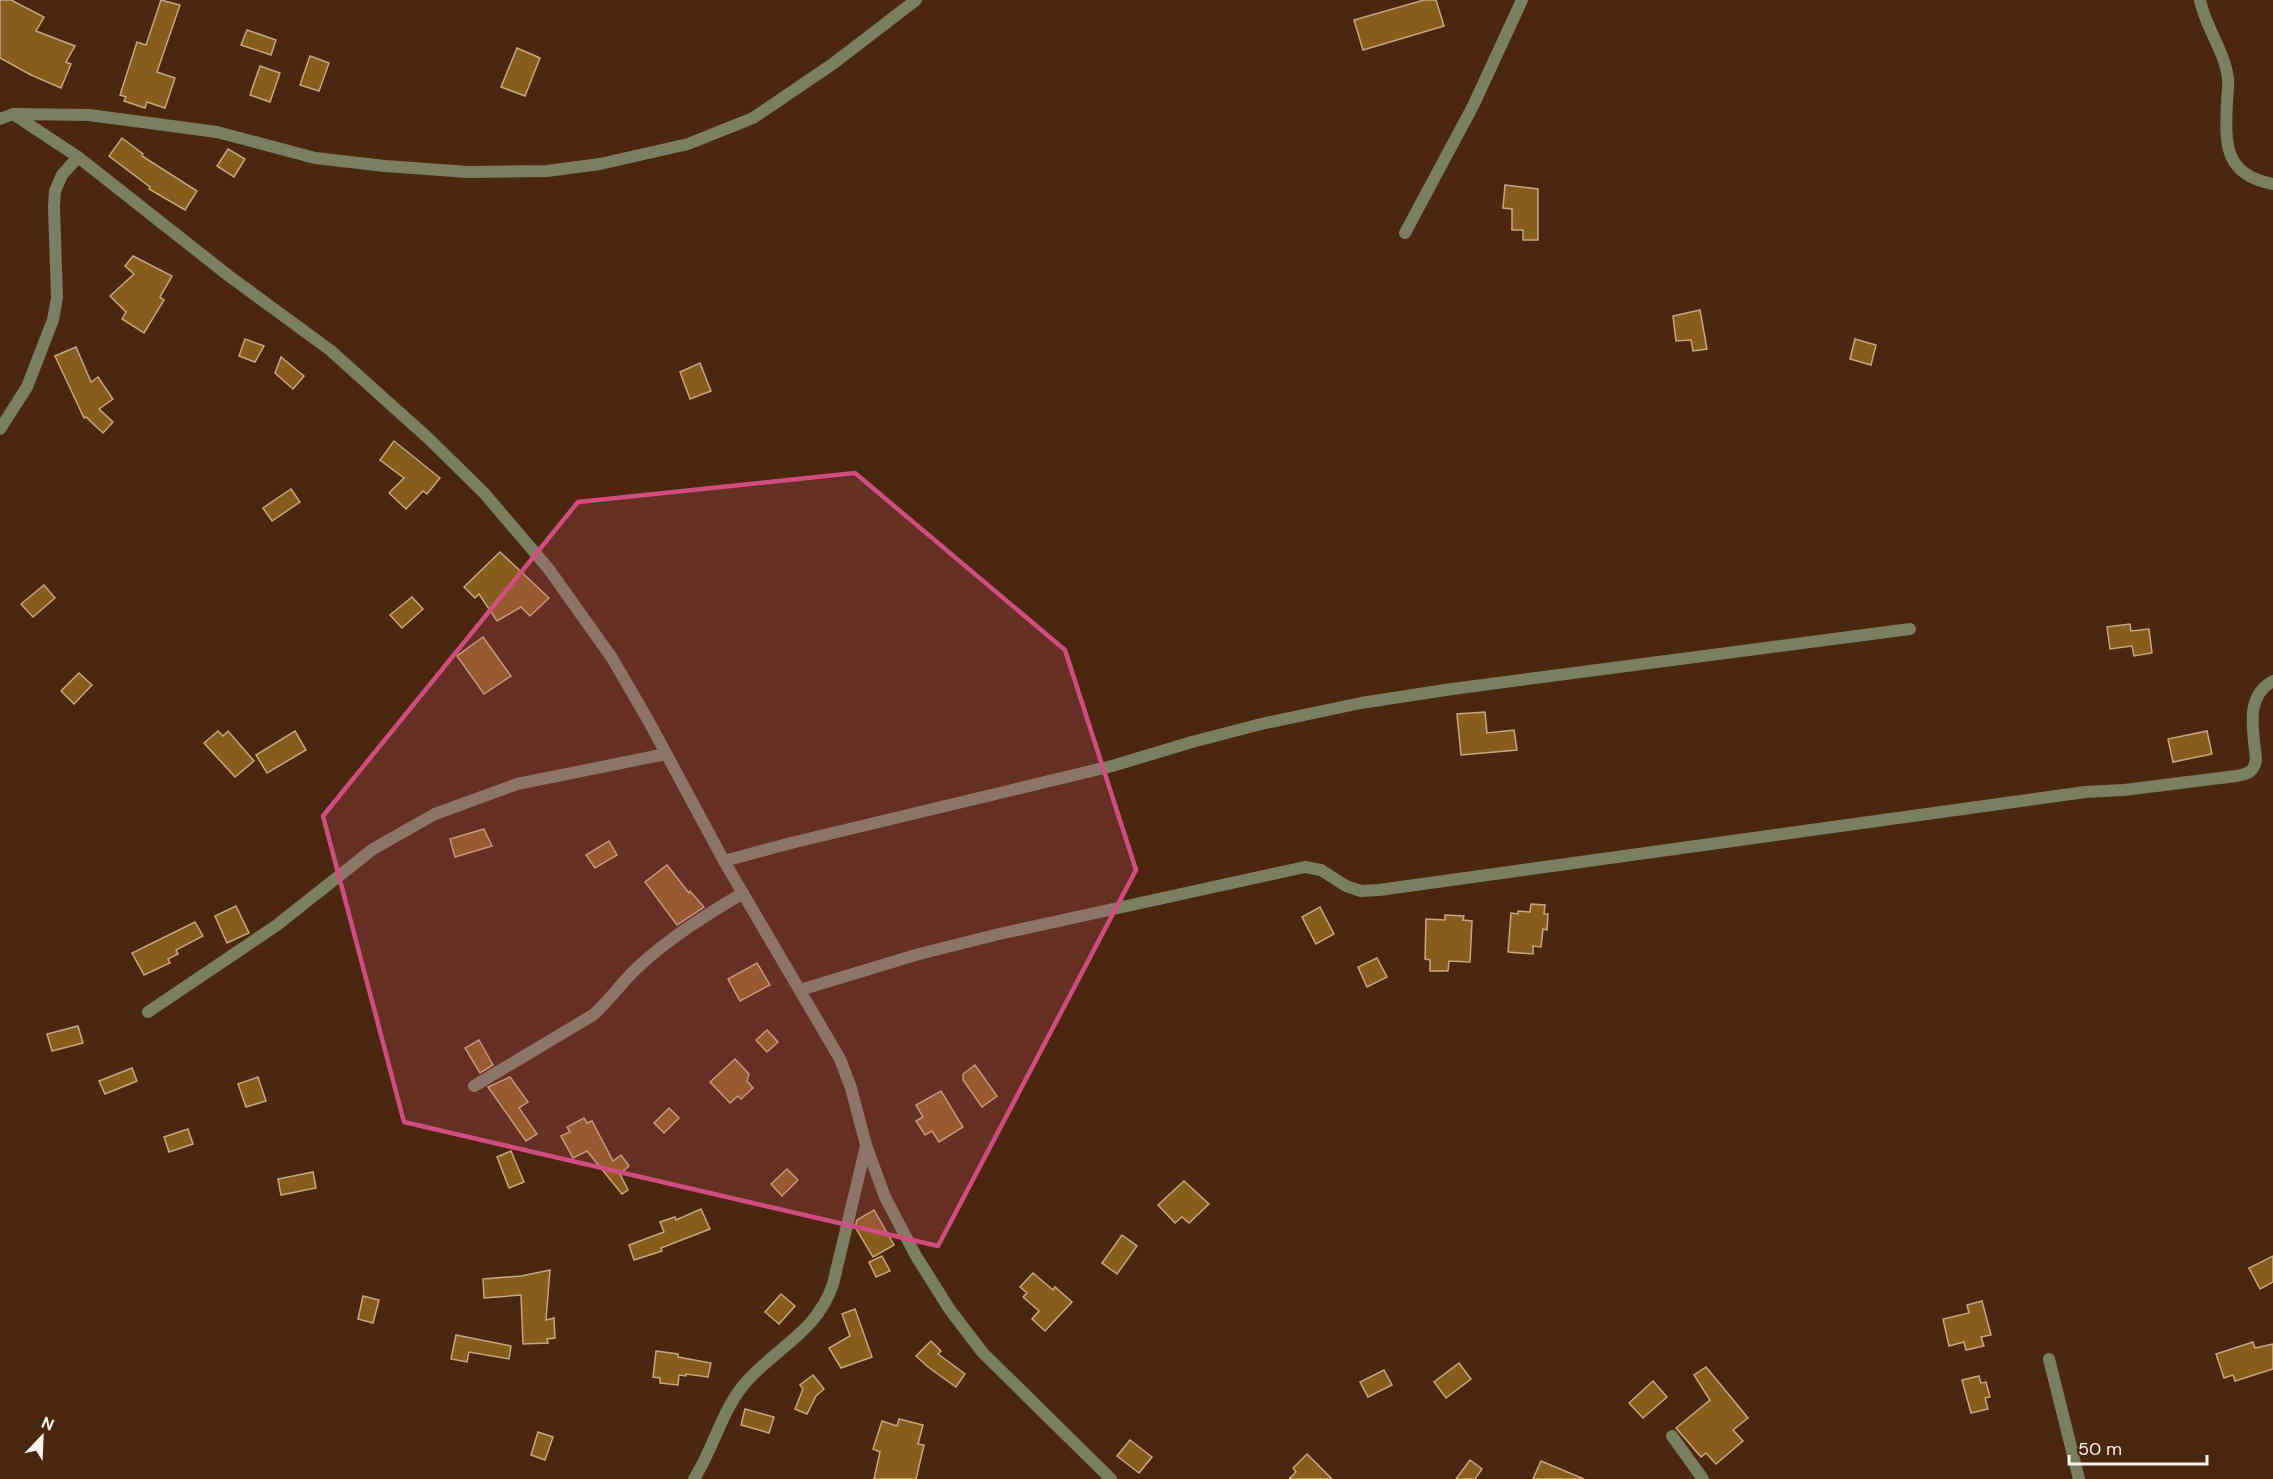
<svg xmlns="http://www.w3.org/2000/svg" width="2273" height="1479" font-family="'DM Sans',sans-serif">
  <rect width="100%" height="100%" fill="#4a270e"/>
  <g fill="#885d1b" stroke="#c6a780" stroke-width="1.5">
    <polygon points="0,0 11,0 44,17 36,31 75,46 66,62 71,64 61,88 31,75 0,58"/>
    <polygon points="161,0 180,5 157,72 175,78 165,108 147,102 145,108 124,101 126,97 120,95 137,42 146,45"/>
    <polygon points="1424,0 1436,0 1444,26 1363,50 1354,20"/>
    <polygon points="247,30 276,40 271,55 241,45"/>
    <polygon points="517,48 540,58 525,96 501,87"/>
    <polygon points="310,56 329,63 319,91 300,85"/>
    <polygon points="260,66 280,73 270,102 250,95"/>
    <polygon points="122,138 143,154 142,156 197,191 185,210 149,189 150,187 109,156"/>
    <polygon points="228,149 245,159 234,177 217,166"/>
    <polygon points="1505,185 1538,189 1538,240 1523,240 1523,230 1512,230 1512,209 1503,208"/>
    <polygon points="133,256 172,276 160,297 164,300 144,333 122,319 126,312 110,296 134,274 125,266"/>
    <polygon points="1700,310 1707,349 1693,351 1691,340 1676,341 1673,316"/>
    <polygon points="245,339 264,346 255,362 239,356"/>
    <polygon points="1855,339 1876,345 1871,365 1850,359"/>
    <polygon points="76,347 91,382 98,377 113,399 99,409 113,422 103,433 86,417 84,418 55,356"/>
    <polygon points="281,357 304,376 293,389 275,373"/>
    <polygon points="700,363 711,391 690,399 680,372"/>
    <polygon points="394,441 440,478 427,494 423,491 406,509 389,493 404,478 380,460"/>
    <polygon points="291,489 300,502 272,521 263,508"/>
    <polygon points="500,552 549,598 530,616 521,607 497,621 479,594 475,598 464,587"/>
    <polygon points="44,585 55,598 33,617 21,604"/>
    <polygon points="412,597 423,609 402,628 390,615"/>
    <polygon points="2130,624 2131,631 2149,629 2152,653 2134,656 2132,646 2110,649 2107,627"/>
    <polygon points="483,637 511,676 484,694 457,656"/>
    <polygon points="79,673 92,685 74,704 61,691"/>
    <polygon points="1485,712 1487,733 1514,730 1517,750 1461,755 1457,714"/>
    <polygon points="218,731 223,736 228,731 254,761 235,777 204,743"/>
    <polygon points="295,731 306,750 267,773 256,755"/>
    <polygon points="2207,731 2212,754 2173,762 2168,739"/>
    <polygon points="484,829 492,846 455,857 450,839"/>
    <polygon points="609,841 617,855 595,868 586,855"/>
    <polygon points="667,865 689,893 690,891 704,907 677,925 645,882"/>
    <polygon points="1531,904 1545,905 1544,914 1548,914 1547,930 1543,929 1541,947 1533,946 1533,954 1508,952 1511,913 1518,914 1518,911 1530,912"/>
    <polygon points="236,906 249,933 227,943 215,916"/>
    <polygon points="1320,907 1334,934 1316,944 1302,917"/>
    <polygon points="1445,915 1464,916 1463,920 1472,921 1470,962 1449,961 1448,971 1430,971 1430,960 1425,959 1426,919 1445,920"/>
    <polygon points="195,922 203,936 176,950 178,954 168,959 170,963 144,975 132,953"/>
    <polygon points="1377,958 1387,977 1367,987 1358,967"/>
    <polygon points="757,963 770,985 740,1001 728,979"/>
    <polygon points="78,1026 83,1043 52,1051 47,1034"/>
    <polygon points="767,1030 778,1042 767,1052 756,1040"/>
    <polygon points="479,1040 493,1065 480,1073 465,1048"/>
    <polygon points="735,1059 749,1074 747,1081 753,1088 741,1099 738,1096 730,1103 710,1082"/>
    <polygon points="975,1065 997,1096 982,1107 963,1080 963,1074"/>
    <polygon points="132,1068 137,1081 105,1094 99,1081"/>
    <polygon points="258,1077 266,1101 246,1107 238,1084"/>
    <polygon points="510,1077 528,1102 519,1108 537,1134 526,1141 488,1087"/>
    <polygon points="941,1091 963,1127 939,1142 932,1131 925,1135 916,1121 923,1117 916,1105"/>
    <polygon points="669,1108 679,1118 664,1133 654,1123"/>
    <polygon points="584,1118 587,1123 592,1121 613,1161 621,1155 629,1166 620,1174 628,1190 622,1194 587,1151 573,1158 561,1136 570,1132 567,1127"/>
    <polygon points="188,1129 193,1144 169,1152 164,1137"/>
    <polygon points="511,1151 524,1182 509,1188 497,1157"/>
    <polygon points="787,1169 798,1180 782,1196 771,1184"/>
    <polygon points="313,1172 316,1188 281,1195 278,1179"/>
    <polygon points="1184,1181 1209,1204 1189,1223 1182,1217 1175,1223 1158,1205"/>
    <polygon points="701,1209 710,1229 661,1248 662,1251 634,1260 629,1245 664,1232 660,1222 675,1217 676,1220"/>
    <polygon points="874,1210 894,1245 873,1257 855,1227 857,1220"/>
    <polygon points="1122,1235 1137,1246 1117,1274 1102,1263"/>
    <polygon points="882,1256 890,1271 876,1277 869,1262"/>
    <polygon points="2273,1256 2273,1282 2260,1289 2249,1268"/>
    <polygon points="550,1270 546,1320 554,1318 555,1338 547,1339 548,1343 523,1344 521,1295 484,1298 483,1279 521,1276"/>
    <polygon points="1033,1273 1053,1290 1055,1287 1072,1302 1045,1331 1032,1319 1039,1311 1023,1297 1027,1293 1020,1287"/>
    <polygon points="781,1294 795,1306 779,1324 765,1312"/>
    <polygon points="363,1296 379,1300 373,1323 358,1319"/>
    <polygon points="1982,1301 1991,1335 1981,1337 1984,1346 1966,1350 1964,1342 1949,1346 1943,1319 1969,1313 1967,1305"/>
    <polygon points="855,1309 872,1357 841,1368 829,1348 850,1336 842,1314"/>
    <polygon points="456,1335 511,1346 509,1359 469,1352 467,1362 451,1359"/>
    <polygon points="931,1341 941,1351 938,1354 965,1374 956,1387 928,1367 916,1356"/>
    <polygon points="2253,1342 2255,1348 2273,1344 2273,1369 2235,1381 2233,1375 2224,1378 2216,1354"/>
    <polygon points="656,1351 678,1354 678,1357 711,1363 708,1377 686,1374 686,1376 679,1375 678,1385 660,1383 660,1378 653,1377"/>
    <polygon points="1459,1363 1471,1379 1446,1398 1434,1382"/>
    <polygon points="1706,1367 1748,1418 1733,1430 1743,1441 1716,1464 1706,1453 1701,1457 1676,1428 1710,1400 1694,1375"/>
    <polygon points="1384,1370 1392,1385 1368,1397 1360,1382"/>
    <polygon points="813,1375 824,1389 816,1396 807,1414 795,1409 803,1389 800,1385"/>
    <polygon points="1979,1376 1981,1383 1986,1382 1990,1397 1985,1398 1988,1409 1971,1413 1962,1380"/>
    <polygon points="1653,1381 1667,1397 1643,1418 1629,1403"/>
    <polygon points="745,1409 774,1417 769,1433 741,1425"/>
    <polygon points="899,1419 923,1425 918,1444 924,1445 916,1479 874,1479 880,1452 873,1449 882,1421 897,1426"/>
    <polygon points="538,1432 553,1437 545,1460 531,1455"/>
    <polygon points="1130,1440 1152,1457 1139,1473 1117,1456"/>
    <polygon points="1307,1454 1332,1479 1289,1479 1296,1472 1293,1468"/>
    <polygon points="1470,1460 1482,1469 1475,1479 1456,1479"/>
    <polygon points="1541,1461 1584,1479 1533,1479"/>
  </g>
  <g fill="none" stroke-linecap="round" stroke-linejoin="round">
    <g stroke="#7b7f61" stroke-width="12">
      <path d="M2200 0C2205 27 2225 51 2228 79 2229 87 2227 95 2227 103 2225 144 2224 175 2273 184"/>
      <polyline points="15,114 89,115 217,132 315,158 385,166 468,172 547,171 600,164 688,144 753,118 834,63 916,0"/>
      <polyline points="0,119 13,114 78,157 229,276 330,350 428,438 484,493 548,568 612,658 648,720 724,861 840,1059 851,1088 866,1145 885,1197 916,1256 950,1310 983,1353 1111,1479"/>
      <polyline points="1405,233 1473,106 1522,0"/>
      <polyline points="0,429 27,387 53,320 57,298 54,207 55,191 62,175 78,157"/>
      <polyline points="724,861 791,843 1112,766 1192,742 1261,724 1361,703 1452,689 1910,629"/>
      <path d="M800 990 919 954 999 934 1305 867 1321 870 1346 886 1361 891 1379 890 2085 792 2124 790 2236 776C2242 775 2250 774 2253 768 2257 763 2256 756 2255 750 2252 724 2247 695 2273 681"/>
      <polyline points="148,1012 277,925 373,849 435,814 517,784 666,754"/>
      <path d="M474 1086 593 1015C609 1001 621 983 637 968 669 938 706 915 743 893"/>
      <polyline points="2049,1359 2079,1479"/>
      <polyline points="1672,1436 1703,1479"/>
      <path d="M694 1479C714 1448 721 1411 746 1382 777 1347 817 1332 833 1284L866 1146"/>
    </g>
  </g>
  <path fill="#d04e7f" fill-opacity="0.2" stroke="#d04e7f" stroke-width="4.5" stroke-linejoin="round" d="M855 473 1065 650 1136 870 938 1246 404 1122 323 816 578 502Z"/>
  <g transform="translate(42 1437) rotate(23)" stroke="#4a270e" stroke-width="4.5" paint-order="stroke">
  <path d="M0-4.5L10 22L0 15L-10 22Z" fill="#fcf2ec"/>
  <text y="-9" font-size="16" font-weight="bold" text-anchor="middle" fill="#fcf2ec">N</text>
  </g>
  <path d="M2069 1455v9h138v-9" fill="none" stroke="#fcf2ec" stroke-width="3"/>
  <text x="2078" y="1455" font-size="18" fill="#fcf2ec" stroke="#4a270e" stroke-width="4.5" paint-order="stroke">50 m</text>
</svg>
